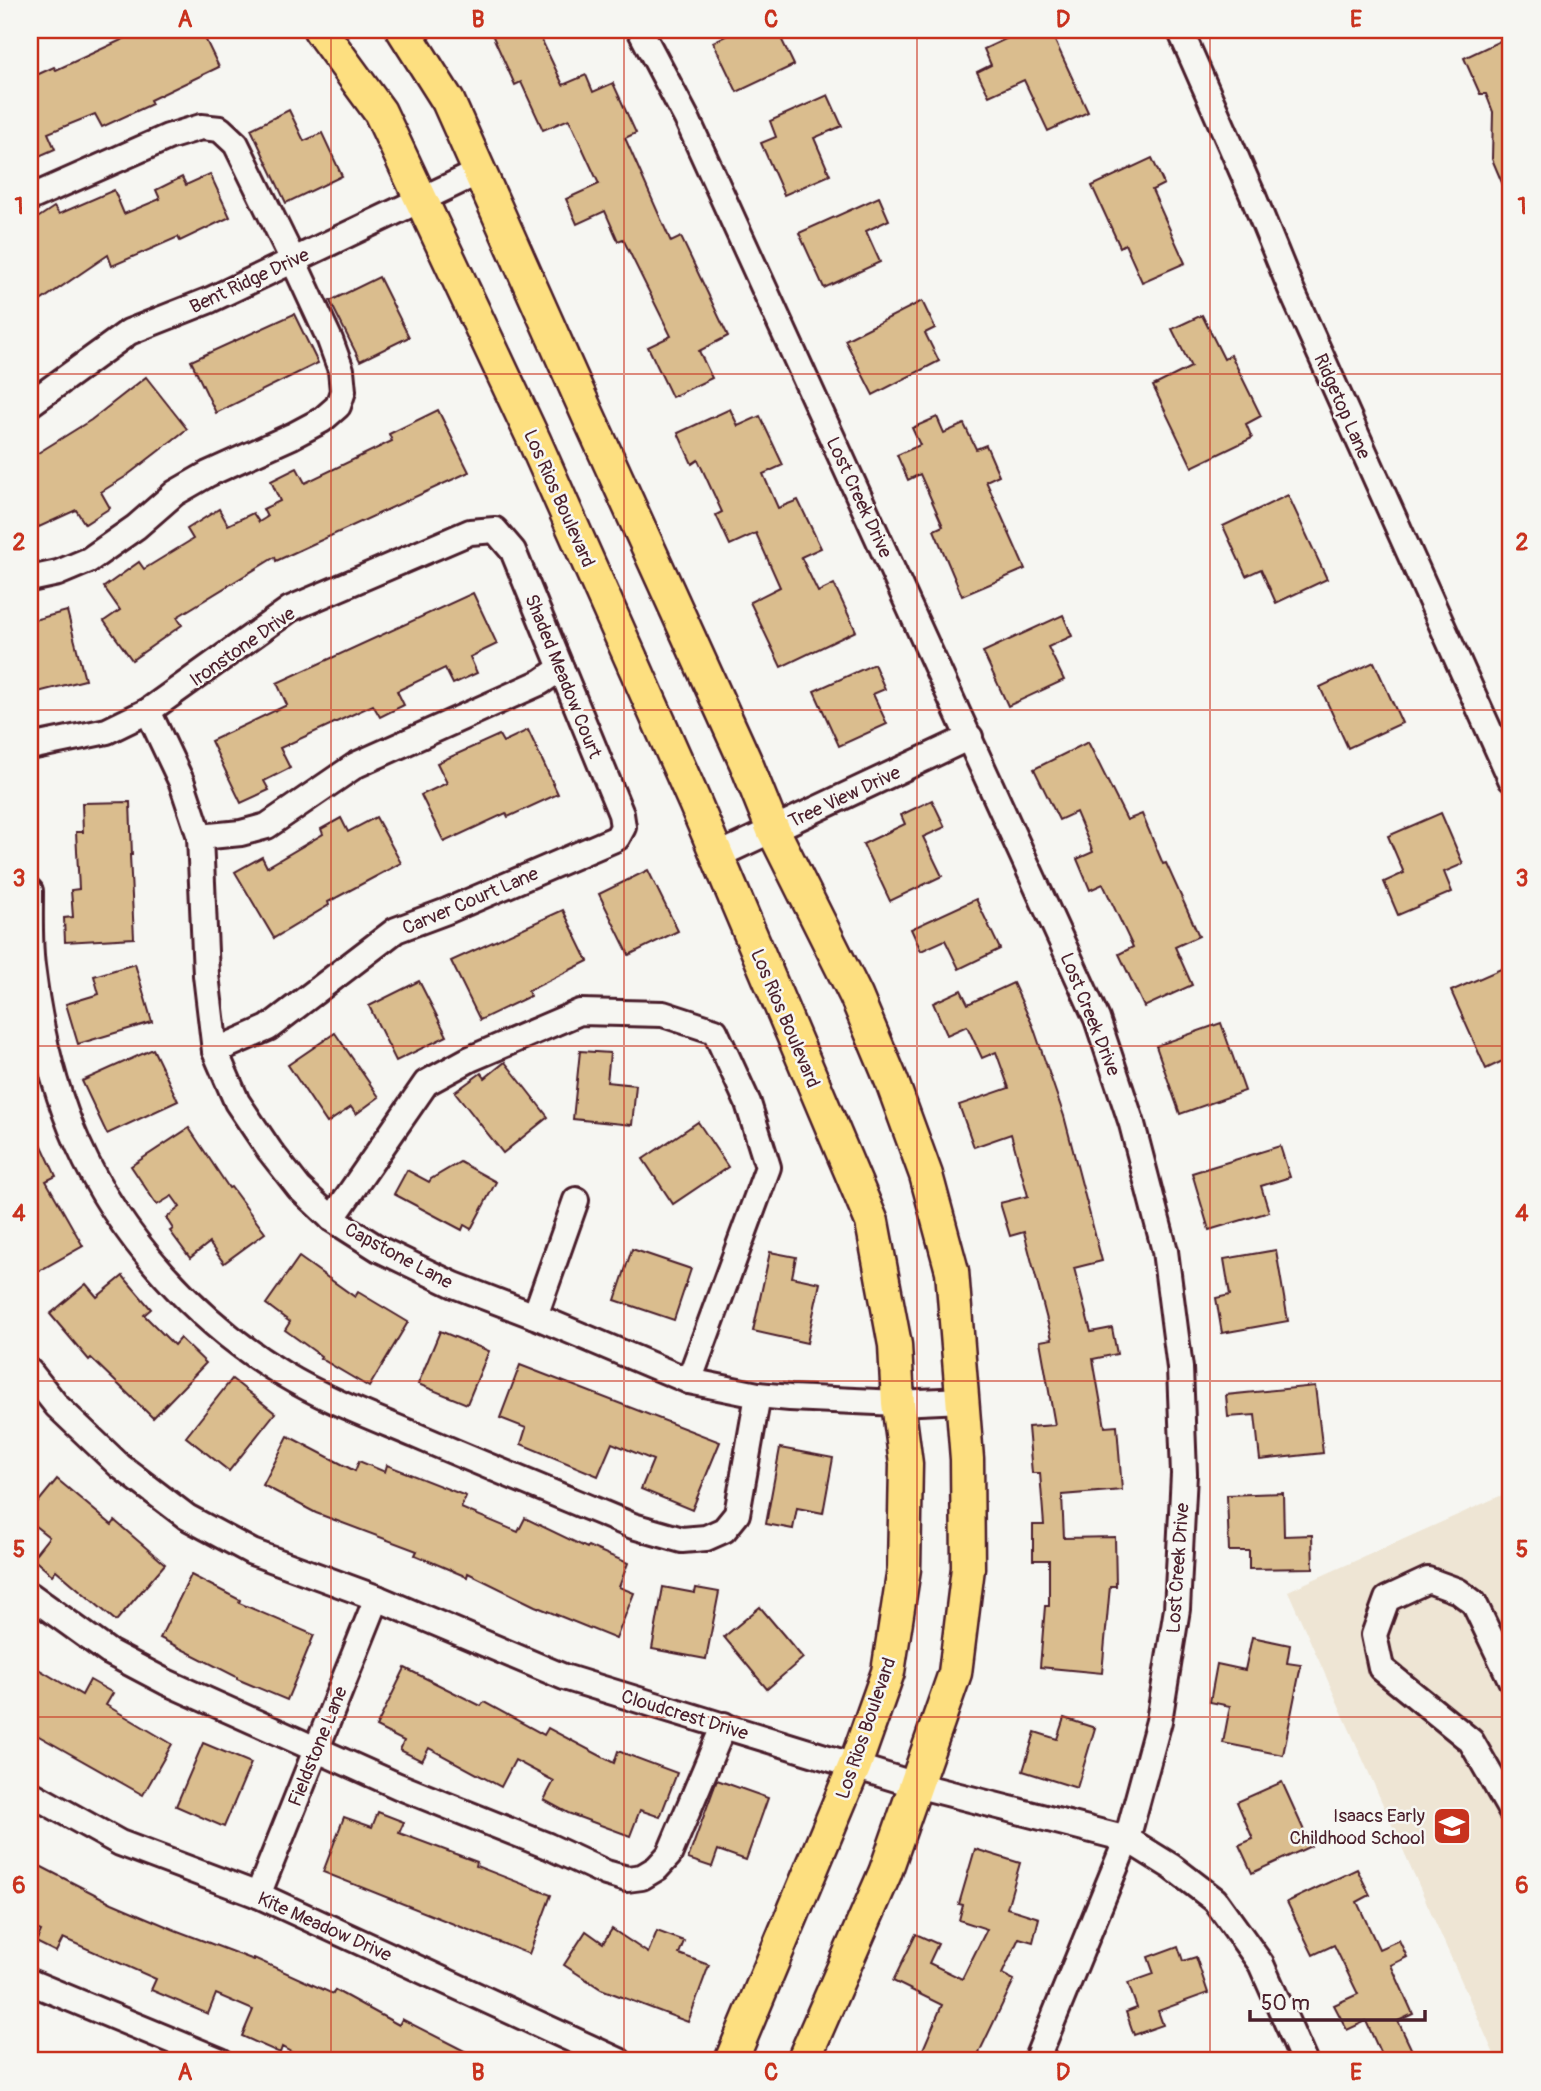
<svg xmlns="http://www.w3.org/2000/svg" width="1541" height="2091" font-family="Pangolin,sans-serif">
  <rect width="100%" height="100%" fill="#f6f6f2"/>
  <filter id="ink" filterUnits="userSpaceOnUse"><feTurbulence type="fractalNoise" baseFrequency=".0143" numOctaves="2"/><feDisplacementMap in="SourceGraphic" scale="14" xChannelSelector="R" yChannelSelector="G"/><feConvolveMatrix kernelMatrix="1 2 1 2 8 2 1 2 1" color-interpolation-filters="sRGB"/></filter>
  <g filter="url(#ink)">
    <polygon fill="#eee5d4" points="1511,1491 1511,2061 1497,2061 1288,1591"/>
    <g fill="#dabd8e" stroke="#4a1f2b" stroke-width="2">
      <polygon points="143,30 201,30 219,67 150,100 152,104 102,127 95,114 48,133 55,149 30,160 30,78 54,67 56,70"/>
      <polygon points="490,30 537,30 563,85 586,75 593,92 613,83 636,133 625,138 671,242 681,237 728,336 699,351 712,378 672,397 648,347 671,336 623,239 618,241 605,211 577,224 566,199 599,184 569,119 543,130 521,82 515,85"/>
      <polygon points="738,30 777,30 794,65 737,92 713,42"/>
      <polygon points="1025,30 1050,30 1088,112 1048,131 1024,80 989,96 977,72 991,65 984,49"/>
      <polygon points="1504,39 1511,55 1511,204 1492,159 1493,112 1486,94 1480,94 1464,58"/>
      <polygon points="828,95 842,126 814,138 830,175 784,195 761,143 776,137 770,121"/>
      <polygon points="289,110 304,141 322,133 342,176 286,203 251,129"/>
      <polygon points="1152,158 1164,184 1152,190 1185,263 1142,282 1125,244 1120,247 1092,186"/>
      <polygon points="210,174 230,217 180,241 178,237 112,266 108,255 30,308 30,223 54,207 59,214 114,190 124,214 160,199 156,190 182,177 186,185"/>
      <polygon points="879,197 889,220 866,231 880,262 824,288 799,233"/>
      <polygon points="379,277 409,337 360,361 330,301"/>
      <polygon points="922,301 935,328 925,333 939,361 873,395 845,340"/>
      <polygon points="294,314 318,363 216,413 191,361"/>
      <polygon points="1202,315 1224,359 1231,355 1261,416 1246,424 1252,438 1192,467 1153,386 1191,367 1172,329"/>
      <polygon points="146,377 187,429 125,477 101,492 110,508 85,524 76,510 39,527 30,513 30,458 91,420"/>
      <polygon points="730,409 738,426 760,416 783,465 763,474 778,508 798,500 821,548 801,557 818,592 834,584 856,631 781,667 750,602 780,587 756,533 730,545 716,515 722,512 698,460 692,464 678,433"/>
      <polygon points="438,410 469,472 276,561 275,557 177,617 182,625 132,660 104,621 120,610 104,587 139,562 144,569 193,539 187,529 219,509 228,525 253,513 259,522 267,517 263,509 280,501 271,481 297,468 305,483 392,441 389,434"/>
      <polygon points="937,417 944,433 964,424 976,449 986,445 999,475 986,481 1025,569 962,596 934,530 943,526 920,474 908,480 897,455 920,445 912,428"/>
      <polygon points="1288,495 1327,579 1276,603 1261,569 1246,576 1223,526"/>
      <polygon points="473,593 497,644 470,657 477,673 453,684 445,668 397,691 404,705 380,717 373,705 280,748 290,768 264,781 269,790 241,803 211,741 287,705 277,683"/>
      <polygon points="67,611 85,680 30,694 30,621"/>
      <polygon points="1063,615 1072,636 1048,647 1064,680 1008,706 983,652"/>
      <polygon points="1374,662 1402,723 1348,748 1320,687"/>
      <polygon points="874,664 885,689 873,694 887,724 839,746 814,691"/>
      <polygon points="528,730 558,794 508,817 506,813 444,842 421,795 447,783 437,763 499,735 503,742"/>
      <polygon points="1088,742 1127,820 1142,814 1163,864 1166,863 1199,936 1175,947 1192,985 1144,1007 1119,954 1133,947 1103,884 1090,890 1077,859 1093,852 1076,812 1059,820 1034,769"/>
      <polygon points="932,800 945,827 923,837 942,876 890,901 863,844 905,824 901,815"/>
      <polygon points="130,802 132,855 130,855 134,938 65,942 64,918 73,917 71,890 79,889 76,832 83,832 82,803"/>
      <polygon points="1441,813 1463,864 1444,872 1452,892 1398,915 1384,882 1404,873 1388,836"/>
      <polygon points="376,817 401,863 328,902 329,905 274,938 235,872 262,857 267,867 323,834 321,829 341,818 348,832"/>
      <polygon points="648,870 678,931 629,955 599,894"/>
      <polygon points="976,899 1000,949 959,969 945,940 921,951 911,929"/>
      <polygon points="563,910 588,961 528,991 530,996 480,1020 451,961"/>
      <polygon points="135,964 152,1022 78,1044 66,1004 99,994 94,976"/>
      <polygon points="1503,968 1511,988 1511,1057 1486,1069 1451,991"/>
      <polygon points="419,981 447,1036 396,1061 369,1006"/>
      <polygon points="1013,983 1033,1026 1064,1116 1102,1261 1074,1268 1091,1332 1112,1328 1117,1354 1093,1359 1105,1427 1117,1426 1122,1490 1062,1495 1064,1538 1115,1537 1116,1586 1110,1586 1102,1673 1040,1667 1045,1606 1049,1606 1049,1560 1033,1560 1033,1525 1044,1525 1040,1473 1032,1473 1028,1427 1055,1425 1040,1341 1052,1339 1024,1232 1010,1236 1000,1203 1028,1196 1011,1134 974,1147 959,1105 1009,1088 996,1052 982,1058 967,1026 947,1035 933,1003 961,990 968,1004"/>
      <polygon points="1221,1023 1245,1091 1180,1114 1156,1046"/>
      <polygon points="335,1033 379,1097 356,1114 351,1107 327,1123 288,1065"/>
      <polygon points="153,1049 178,1101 107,1134 82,1081"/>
      <polygon points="580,1051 610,1053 607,1082 636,1085 632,1125 573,1119"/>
      <polygon points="505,1062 548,1117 503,1153 455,1092 481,1073 485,1078"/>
      <polygon points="30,1120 56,1176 46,1181 83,1246 30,1276"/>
      <polygon points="698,1122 728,1167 673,1204 643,1159"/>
      <polygon points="189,1128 229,1188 231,1187 265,1233 224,1263 209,1243 190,1258 170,1231 173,1229 166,1218 180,1207 172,1196 157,1205 131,1166"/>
      <polygon points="1280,1146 1290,1177 1261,1186 1269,1212 1209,1230 1192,1173"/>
      <polygon points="460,1162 496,1182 471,1229 464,1225 462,1230 394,1194 407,1170 429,1182 431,1179"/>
      <polygon points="632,1249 691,1269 674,1320 615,1300"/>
      <polygon points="1276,1250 1288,1321 1222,1333 1216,1298 1230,1295 1224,1259"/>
      <polygon points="770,1252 796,1257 792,1277 820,1283 807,1343 753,1331"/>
      <polygon points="299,1257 355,1297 358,1292 408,1322 369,1387 320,1358 321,1356 285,1330 290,1322 266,1304"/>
      <polygon points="123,1276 151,1309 144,1315 174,1345 180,1338 206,1363 153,1418 91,1358 89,1360 50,1314 86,1284 97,1297"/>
      <polygon points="440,1331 489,1351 467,1404 418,1384"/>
      <polygon points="520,1365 720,1442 692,1510 641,1489 653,1460 612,1443 598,1476 521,1444 526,1428 500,1418"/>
      <polygon points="232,1379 275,1413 229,1471 186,1437"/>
      <polygon points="1315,1386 1323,1453 1260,1460 1255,1415 1228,1417 1226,1395"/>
      <polygon points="288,1436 355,1471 359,1461 385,1472 387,1465 466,1496 461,1508 518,1532 525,1518 587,1548 588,1546 628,1563 619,1587 634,1593 616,1639 535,1606 468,1573 467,1577 415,1555 417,1551 316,1513 263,1485"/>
      <polygon points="780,1448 833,1458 823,1513 797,1508 793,1529 766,1524"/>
      <polygon points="57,1479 112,1525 115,1521 165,1564 116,1621 56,1570 52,1575 32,1558 49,1537 30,1522 30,1512"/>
      <polygon points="1283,1493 1284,1536 1312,1535 1313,1568 1249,1569 1249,1551 1229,1551 1227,1495"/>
      <polygon points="191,1575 240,1600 239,1603 314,1635 287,1700 237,1679 237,1677 160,1638"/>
      <polygon points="663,1587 695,1593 696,1588 719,1592 706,1659 652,1649"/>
      <polygon points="760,1607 803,1658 767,1689 724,1637"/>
      <polygon points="1252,1637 1290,1645 1287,1663 1301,1665 1283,1755 1223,1743 1230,1706 1210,1702 1217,1664 1245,1670"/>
      <polygon points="30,1664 82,1695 90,1680 113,1693 106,1705 172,1744 143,1795 30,1731"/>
      <polygon points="405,1668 481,1706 484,1702 544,1735 548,1728 614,1763 618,1751 677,1773 660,1817 640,1810 630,1836 568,1813 544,1800 554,1781 515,1760 501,1787 429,1748 422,1761 400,1750 404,1741 376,1727"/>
      <polygon points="1064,1718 1095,1728 1077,1788 1023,1771 1035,1732 1057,1739"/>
      <polygon points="203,1743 251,1763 224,1827 176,1806"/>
      <polygon points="717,1780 768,1798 746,1860 718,1850 712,1867 688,1859"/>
      <polygon points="1282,1782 1311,1846 1252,1873 1239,1845 1253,1839 1237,1802"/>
      <polygon points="378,1812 404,1822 399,1833 477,1862 476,1866 551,1895 529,1954 323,1872 344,1817 372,1827"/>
      <polygon points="975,1849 1020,1863 1007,1908 1039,1918 1033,1942 1019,1938 1002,1974 1014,1980 975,2061 918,2061 942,2005 893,1981 916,1934 938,1944 929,1963 962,1979 987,1929 959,1920 963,1905 959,1904"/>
      <polygon points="38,1865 112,1903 175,1930 254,1960 254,1958 333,1994 335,1990 399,2025 402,2019 484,2061 307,2061 282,2047 280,2053 242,2036 253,2010 216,1994 208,2014 151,1990 156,1979 63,1938 56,1952 36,1942 41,1931 30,1926 30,1882"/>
      <polygon points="1357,1869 1370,1895 1357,1902 1379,1949 1399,1940 1407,1957 1391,1965 1413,2014 1398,2021 1417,2061 1384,2061 1366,2021 1347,2030 1334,2005 1358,1994 1334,1945 1313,1955 1287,1902"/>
      <polygon points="612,1929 648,1953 657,1931 684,1941 679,1954 709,1965 688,2022 601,1989 564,1965 586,1931 603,1943"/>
      <polygon points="1178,1946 1183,1961 1196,1957 1208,1993 1158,2011 1163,2025 1134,2035 1126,2012 1137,2008 1128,1983 1154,1974 1148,1957"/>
    </g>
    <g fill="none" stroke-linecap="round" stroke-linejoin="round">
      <g stroke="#4a1f2b" stroke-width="30">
        <g id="minor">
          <polyline points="640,30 687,119 1097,1019 1132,1124 1165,1251 1180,1368 1184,1474 1177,1609 1159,1721 1127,1839 1036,2061"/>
          <polyline points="1180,30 1253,196 1291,289 1511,779"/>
          <polyline points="30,198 168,137 201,127 220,129 236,144 293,260 330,340 341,370 343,391 338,406 322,420 292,436 208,474 175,493 136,527 89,560 58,573 30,579"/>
          <polyline points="30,404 129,332 210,300 479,172"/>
          <polyline points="148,711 182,783 200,837 206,975 215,1051 237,1102 270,1151 299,1188 332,1219 379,1249 454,1285 535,1316 689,1381 758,1395 790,1398 898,1403 963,1400"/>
          <polyline points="30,747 107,731 148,711 290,609 470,532 495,530 513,551 621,814 623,827 617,838 447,911 396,930 268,1028 215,1051"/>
          <polyline points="200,837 241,833 267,826 356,765 541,682 561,668"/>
          <polyline points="717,856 970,737"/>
          <path d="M30 891C30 916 29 941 32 966 39 1026 53 1088 78 1144 120 1238 196 1321 283 1374 326 1400 372 1417 417 1436 489 1467 561 1496 633 1526L682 1540 706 1538 724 1530 737 1514 758 1395"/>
          <polyline points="332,1219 426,1083 470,1059 580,1012 663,1014 715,1031 748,1103 768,1167 689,1381"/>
          <polyline points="535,1316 576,1200"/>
          <polyline points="30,1372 57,1406 120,1466 187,1517 252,1552 377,1598 564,1677 916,1785 1127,1839 1172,1867 1215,1900 1261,1964 1304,2061"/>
          <polyline points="30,1595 109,1652 166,1682 398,1786 548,1846 606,1873 627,1879 642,1877 657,1868 669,1855 724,1725"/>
          <polyline points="1511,1680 1474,1603 1458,1591 1428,1580 1387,1599 1374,1635 1381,1668 1471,1741 1511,1811"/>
          <polyline points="30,1793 120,1843 258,1895 619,2061"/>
          <polyline points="258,1895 377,1598"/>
          <polyline points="30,1982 221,2061"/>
        </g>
      </g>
      <g stroke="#4a1f2b" stroke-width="37">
        <g id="major">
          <polyline points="320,30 380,112 534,440 695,803 872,1222 895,1345 898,1403 906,1464 904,1569 888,1672 855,1765 731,2061"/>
          <polyline points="403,30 448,101 588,415 746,763 773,830 856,996 892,1082 926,1175 952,1271 967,1459 968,1568 955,1673 885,1873 803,2061"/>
        </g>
      </g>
      <use href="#minor" stroke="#f6f6f2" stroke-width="24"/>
      <use href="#major" stroke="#fddf80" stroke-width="32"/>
    </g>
  </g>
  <path fill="none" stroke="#c8321e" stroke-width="2" stroke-opacity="0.55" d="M331 30V2061M624 30V2061M917 30V2061M1210 30V2061M30 374H1511M30 710H1511M30 1046H1511M30 1381H1511M30 1717H1511"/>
  <defs>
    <g id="school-square" transform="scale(2.0125)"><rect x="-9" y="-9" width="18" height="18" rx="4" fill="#c8321e" stroke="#f6f6f2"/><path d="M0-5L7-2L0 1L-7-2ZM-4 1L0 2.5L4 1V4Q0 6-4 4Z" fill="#fff"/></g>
  </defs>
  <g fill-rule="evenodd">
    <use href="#school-square" x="1452" y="1826"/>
  </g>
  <g text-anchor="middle" stroke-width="5" stroke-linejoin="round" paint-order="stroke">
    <g font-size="19" fill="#4a1f2b" stroke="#f6f6f2">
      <text transform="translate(249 280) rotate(-25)" y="7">Bent Ridge Drive</text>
      <text transform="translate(1343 406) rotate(66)" y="7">Ridgetop Lane</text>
      <text transform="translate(860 497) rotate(65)" y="7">Lost Creek Drive</text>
      <text transform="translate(560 498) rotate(66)" y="7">Los Rios Boulevard</text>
      <text transform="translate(242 646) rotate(-35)" y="7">Ironstone Drive</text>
      <text transform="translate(564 676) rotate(68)" y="7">Shaded Meadow Court</text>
      <text transform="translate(844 796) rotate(-25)" y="7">Tree View Drive</text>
      <text transform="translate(470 900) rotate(-23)" y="7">Carver Court Lane</text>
      <text transform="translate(1091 1014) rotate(68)" y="7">Lost Creek Drive</text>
      <text transform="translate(786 1018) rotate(67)" y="7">Los Rios Boulevard</text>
      <text transform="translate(399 1255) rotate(28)" y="7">Capstone Lane</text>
      <text transform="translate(1177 1568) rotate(-86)" y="7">Lost Creek Drive</text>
      <text transform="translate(685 1714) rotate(17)" y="7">Cloudcrest Drive</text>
      <text transform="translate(865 1728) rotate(-71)" y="7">Los Rios Boulevard</text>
      <text transform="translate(317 1746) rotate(-68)" y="7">Fieldstone Lane</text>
      <text transform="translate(325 1926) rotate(24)" y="7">Kite Meadow Drive</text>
    </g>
    <g font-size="19" fill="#4a1f2b" stroke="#f6f6f2" text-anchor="end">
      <text x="1425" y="1822">Isaacs Early<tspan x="1425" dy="22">Childhood School</tspan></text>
    </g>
  </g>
  <rect width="1541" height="2091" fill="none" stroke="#f6f6f2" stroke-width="77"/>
  <path d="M1250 2010v10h175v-10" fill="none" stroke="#4a1f2b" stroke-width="3.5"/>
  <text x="1261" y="2010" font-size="21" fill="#4a1f2b" stroke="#f6f6f2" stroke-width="5" paint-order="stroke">50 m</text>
  <rect x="38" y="38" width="1464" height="2014" fill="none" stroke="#c8321e" stroke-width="2.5"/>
  <g font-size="23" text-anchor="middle" font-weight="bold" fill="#c8321e">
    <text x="185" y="27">A</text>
    <text x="478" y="27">B</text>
    <text x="771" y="27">C</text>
    <text x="1063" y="27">D</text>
    <text x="1356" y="27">E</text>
    <text x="19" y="214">1</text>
    <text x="1522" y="214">1</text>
    <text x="19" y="550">2</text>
    <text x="1522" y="550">2</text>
    <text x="19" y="886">3</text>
    <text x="1522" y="886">3</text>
    <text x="19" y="1221">4</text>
    <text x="1522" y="1221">4</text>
    <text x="19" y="1557">5</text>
    <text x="1522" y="1557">5</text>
    <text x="19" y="1893">6</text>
    <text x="1522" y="1893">6</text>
    <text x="185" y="2080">A</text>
    <text x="478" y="2080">B</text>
    <text x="771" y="2080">C</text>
    <text x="1063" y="2080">D</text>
    <text x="1356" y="2080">E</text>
  </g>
</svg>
